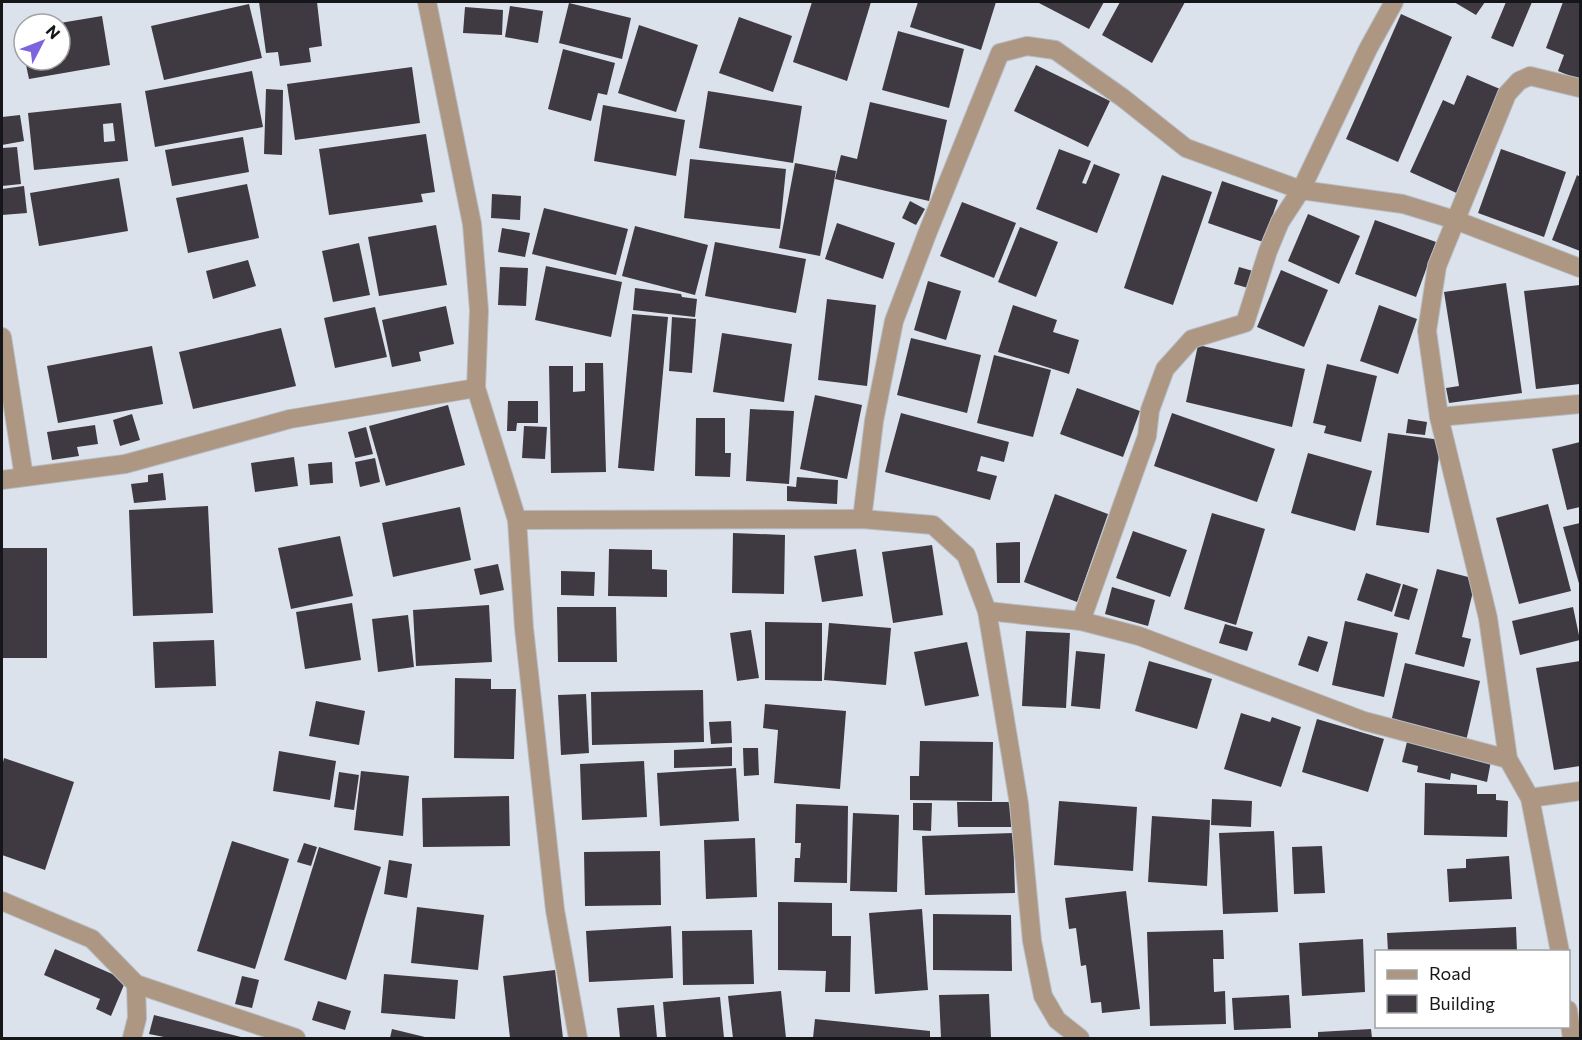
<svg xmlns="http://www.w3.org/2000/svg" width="1582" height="1040" font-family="Commissioner,sans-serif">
  <rect width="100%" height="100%" fill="#dbe2ec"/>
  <g fill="#3f3941" fill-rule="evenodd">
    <polygon points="259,2 317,2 322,46 309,48 311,62 280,66 278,52 266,53"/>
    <polygon points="812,2 871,2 847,81 793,62"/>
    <polygon points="918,2 996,2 981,50 910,27"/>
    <polygon points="1037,2 1104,2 1089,29"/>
    <polygon points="1120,2 1185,2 1152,63 1102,35"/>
    <polygon points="1454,2 1485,2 1476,15"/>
    <polygon points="1506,2 1532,2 1513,47 1491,38"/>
    <polygon points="1563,2 1580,2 1580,80 1558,71 1564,55 1546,48"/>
    <polygon points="569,3 631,18 622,59 559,43"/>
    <polygon points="249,4 262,58 164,80 151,26"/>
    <polygon points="510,6 543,11 538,43 505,37"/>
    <polygon points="465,7 503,10 502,35 463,33"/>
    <polygon points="1401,14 1452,37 1398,162 1346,139"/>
    <polygon points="102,16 110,65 29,79 25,60 60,60 60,23"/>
    <polygon points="739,17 792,36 773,92 719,73"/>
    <polygon points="639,25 698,45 676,112 618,93"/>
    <polygon points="898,31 964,49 949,108 882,90"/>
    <polygon points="563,49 615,63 607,95 598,93 591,121 548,109"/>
    <polygon points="1036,65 1110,101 1088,147 1014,111"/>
    <polygon points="412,67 420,123 295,140 287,84"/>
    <polygon points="252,71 263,127 155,147 145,91"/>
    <polygon points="1467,75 1507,92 1461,195 1410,172 1443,100 1454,105"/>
    <polygon points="266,89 283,90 282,155 264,154"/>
    <polygon points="708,91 802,106 793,163 699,148"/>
    <polygon points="870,102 947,120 929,201 835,179 841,155 857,159"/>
    <path d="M121 103 128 161 34 170 28 113ZM113 123 115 141 104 142 103 124Z"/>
    <polygon points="603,105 685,120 676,176 594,161"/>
    <polygon points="20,115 24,141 2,145 2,117"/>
    <polygon points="426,134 435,192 421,194 423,202 329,215 319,149"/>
    <polygon points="243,137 249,172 172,186 165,150"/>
    <polygon points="17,147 21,184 2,186 2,148"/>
    <polygon points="1059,149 1091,161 1082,183 1086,184 1094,164 1120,174 1097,233 1036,209"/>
    <polygon points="1501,149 1566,172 1544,237 1478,213"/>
    <polygon points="690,159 786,169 780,229 684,218"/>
    <polygon points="795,163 836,171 820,256 779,248"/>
    <polygon points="1162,175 1212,192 1173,305 1124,288"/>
    <polygon points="1577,175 1580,177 1580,251 1552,240"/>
    <polygon points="119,178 128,231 39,246 30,193"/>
    <polygon points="1222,181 1278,200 1263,242 1208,223"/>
    <polygon points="247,184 259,238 188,253 176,198"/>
    <polygon points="24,186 27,213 2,215 2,189"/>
    <polygon points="492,194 521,196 520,220 491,218"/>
    <polygon points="910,201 925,209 916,225 902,218"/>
    <polygon points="962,202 1016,223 994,278 940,256"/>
    <polygon points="544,208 628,229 616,275 532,254"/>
    <polygon points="1308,214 1360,236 1339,284 1288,261"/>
    <polygon points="1375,220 1436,242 1416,297 1355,274"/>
    <polygon points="837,223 895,243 883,279 825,259"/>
    <polygon points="436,225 447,285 379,296 368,237"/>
    <polygon points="635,226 708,245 695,295 622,276"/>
    <polygon points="1020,227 1058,242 1036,297 998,282"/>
    <polygon points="502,228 530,233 525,257 498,252"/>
    <polygon points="715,242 806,259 796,313 705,296"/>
    <polygon points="359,243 370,295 333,302 322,251"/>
    <polygon points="248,260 256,286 213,299 206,271"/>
    <polygon points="546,266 622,282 611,337 535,320"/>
    <polygon points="500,267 528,268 526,306 498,305"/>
    <polygon points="1239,267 1253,271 1248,288 1234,284"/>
    <polygon points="1281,270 1328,290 1304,347 1257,327"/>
    <polygon points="928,281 961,291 946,340 914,330"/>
    <polygon points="1506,283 1522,393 1449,403 1446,388 1459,386 1444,292"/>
    <polygon points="1580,285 1580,384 1536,389 1524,291"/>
    <polygon points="635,288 681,294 682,297 697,299 695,317 633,310"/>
    <polygon points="827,299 876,305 867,386 818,380"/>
    <polygon points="1013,305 1057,320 1053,332 1079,340 1069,374 998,352"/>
    <polygon points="1379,305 1417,319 1398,374 1360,361"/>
    <polygon points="446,306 454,344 419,352 421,361 392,367 382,320"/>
    <polygon points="375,307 387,357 335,368 324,318"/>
    <polygon points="632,314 668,317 654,471 618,468"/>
    <polygon points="672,317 696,319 692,373 669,371"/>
    <polygon points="281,328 296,386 193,409 179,352"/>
    <polygon points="722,333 792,344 784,402 713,392"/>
    <polygon points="911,338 981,355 967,413 897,395"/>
    <polygon points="1198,345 1305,369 1292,427 1186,402"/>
    <polygon points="152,346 163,404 58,423 47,366"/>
    <polygon points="994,355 1051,370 1033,437 977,423"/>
    <polygon points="585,363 603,363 606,472 551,473 549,366 573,366 573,392 585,391"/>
    <polygon points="1327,364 1377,376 1361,442 1324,433 1326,426 1313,423"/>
    <polygon points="1077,388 1140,411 1123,457 1060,434"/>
    <polygon points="815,395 862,405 847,479 800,469"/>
    <polygon points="508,401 538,401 538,423 517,423 516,431 507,431"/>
    <polygon points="448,405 465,465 386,486 369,426"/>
    <polygon points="750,409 794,411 789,484 746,481"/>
    <polygon points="901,413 1009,442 1004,462 981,456 977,471 997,476 990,500 885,472"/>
    <polygon points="1172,413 1275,449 1257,502 1154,466"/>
    <polygon points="132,414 140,440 120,446 113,420"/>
    <polygon points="696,418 725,418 725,453 731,453 730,477 695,476"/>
    <polygon points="1408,419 1427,422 1425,435 1406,433"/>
    <polygon points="95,425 98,444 77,447 79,456 52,460 47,432"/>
    <polygon points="524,426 547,427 545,459 522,458"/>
    <polygon points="366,427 373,454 355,458 348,432"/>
    <polygon points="1388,433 1441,440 1429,533 1376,525"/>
    <polygon points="1580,442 1580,507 1567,510 1552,449"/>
    <polygon points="1308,453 1372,471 1355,531 1291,513"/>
    <polygon points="294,457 298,486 255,492 251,463"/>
    <polygon points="375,458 380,482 360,487 355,462"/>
    <polygon points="332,462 333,483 310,485 308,464"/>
    <polygon points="163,473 166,500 134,503 131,484 148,482 148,475"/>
    <polygon points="797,477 838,480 837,504 787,501 787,486 796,487"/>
    <polygon points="1055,494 1108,514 1077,602 1024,582"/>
    <polygon points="1548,504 1571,591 1519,604 1496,518"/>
    <polygon points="208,506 213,613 133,616 129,510"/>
    <polygon points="460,507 471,560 393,577 382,523"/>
    <polygon points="1212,513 1265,529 1236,625 1184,609"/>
    <polygon points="1580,523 1580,587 1563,527"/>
    <polygon points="1133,531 1187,550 1170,597 1116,578"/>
    <polygon points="733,533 785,535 784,594 732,593"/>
    <polygon points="340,536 353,596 291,609 278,548"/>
    <polygon points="1020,542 1020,583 997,583 996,543"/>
    <polygon points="932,545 943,615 893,623 882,552"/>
    <rect x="2" y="548" width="45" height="110"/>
    <polygon points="609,549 652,550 652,569 667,570 667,597 608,596"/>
    <polygon points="856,549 863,596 822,602 814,556"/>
    <polygon points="498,564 504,590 480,595 474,569"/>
    <polygon points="1437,569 1476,579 1462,637 1471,639 1464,667 1415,654"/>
    <polygon points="561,571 595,572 594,596 561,595"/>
    <polygon points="1366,573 1401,584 1392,612 1357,600"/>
    <polygon points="1403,584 1418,589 1409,620 1394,616"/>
    <polygon points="1112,587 1155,600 1148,626 1105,614"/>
    <polygon points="352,603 361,660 305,669 296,612"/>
    <polygon points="489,605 492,662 416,666 413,610"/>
    <polygon points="557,607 616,607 617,662 558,662"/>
    <polygon points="1573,607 1580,640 1520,655 1512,621"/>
    <polygon points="408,615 414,667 378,672 372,619"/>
    <polygon points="1345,621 1398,633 1384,697 1332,685"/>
    <polygon points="765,622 822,623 822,681 765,680"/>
    <polygon points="829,623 891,628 886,685 824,680"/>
    <polygon points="1225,624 1253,632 1247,651 1219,643"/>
    <polygon points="751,630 759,678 737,681 730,633"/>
    <polygon points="1026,631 1070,633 1066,708 1022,706"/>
    <polygon points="1308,636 1328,642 1318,672 1298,665"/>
    <polygon points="214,640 216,686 155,688 153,642"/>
    <polygon points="967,642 979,696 925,706 914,652"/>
    <polygon points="1076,651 1105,654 1100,709 1071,706"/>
    <polygon points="1149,661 1212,679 1197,729 1135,711"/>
    <polygon points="1580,661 1580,766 1554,770 1536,668"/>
    <polygon points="1405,663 1480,681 1466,741 1391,722"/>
    <polygon points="455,678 491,679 491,689 516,689 514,759 454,758"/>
    <polygon points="703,690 704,742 592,745 591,692"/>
    <polygon points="586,694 589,753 561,755 558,695"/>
    <polygon points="316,701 365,711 359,745 309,736"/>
    <polygon points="765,704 846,711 840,789 774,783 778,730 763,728"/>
    <polygon points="1241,713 1270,722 1272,717 1301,727 1281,787 1224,769"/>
    <polygon points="1317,719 1384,739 1368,792 1302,772"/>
    <polygon points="731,721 732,743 711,744 709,722"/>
    <polygon points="920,741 993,742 992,801 910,800 910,776 919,776"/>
    <polygon points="1407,742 1491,761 1487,782 1451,773 1450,780 1417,772 1418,766 1402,762"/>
    <polygon points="732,747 732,766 674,768 674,750"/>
    <polygon points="743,748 758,748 759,775 744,776"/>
    <polygon points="279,751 336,761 330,800 273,791"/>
    <polygon points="4,758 74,782 45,870 2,855 2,766"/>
    <polygon points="644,761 647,817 582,820 580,764"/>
    <polygon points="736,768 739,821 660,826 657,773"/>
    <polygon points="361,771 409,776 403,836 354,830"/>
    <polygon points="339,772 359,775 354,810 334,807"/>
    <polygon points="1425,783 1477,785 1477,794 1496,794 1496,800 1508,801 1507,837 1424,835"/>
    <polygon points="509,796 510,846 423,847 422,798"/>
    <polygon points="1212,799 1252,801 1251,827 1211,825"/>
    <polygon points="1059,801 1137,807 1133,871 1054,865"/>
    <polygon points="957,802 1011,802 1011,827 958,827"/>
    <polygon points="913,803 932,803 931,831 913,830"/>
    <polygon points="796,804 848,806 847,883 794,882 795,858 800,858 801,843 795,843"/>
    <polygon points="853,813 899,815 897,892 850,891"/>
    <polygon points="1152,816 1210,820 1207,886 1148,882"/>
    <polygon points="1274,831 1278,912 1223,914 1219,833"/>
    <polygon points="1013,833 1015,893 925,895 922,836"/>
    <polygon points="755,838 757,897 706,899 704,840"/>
    <polygon points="232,841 289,859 255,969 197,951"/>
    <polygon points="304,843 317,847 311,866 297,862"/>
    <polygon points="1322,846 1325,893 1294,894 1292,847"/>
    <polygon points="319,847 381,867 346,980 284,960"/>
    <polygon points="660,851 661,905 585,906 584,852"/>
    <polygon points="1509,856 1512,899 1449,902 1447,869 1466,868 1466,859"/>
    <polygon points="389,860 412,864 407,898 384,894"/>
    <polygon points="1126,891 1140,1009 1102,1013 1101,1002 1091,1003 1086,965 1081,966 1076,928 1069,929 1065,898"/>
    <polygon points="778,902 832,903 832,936 851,936 850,992 825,992 826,971 778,970"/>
    <polygon points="417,907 484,915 478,970 411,963"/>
    <polygon points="922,909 928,990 875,994 869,913"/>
    <polygon points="933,914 1011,915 1012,971 933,970"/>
    <polygon points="671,926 673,978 589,982 586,931"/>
    <polygon points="1516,927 1517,952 1388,952 1387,933"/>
    <polygon points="752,930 754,984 683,985 682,931"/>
    <polygon points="1223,930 1224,959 1213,959 1214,992 1225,991 1226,1024 1150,1026 1147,932"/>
    <polygon points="1363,939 1365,992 1302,996 1299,943"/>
    <polygon points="55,949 126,980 111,1016 96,1009 100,999 44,975"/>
    <polygon points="555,970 563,1038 510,1038 503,976"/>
    <polygon points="384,974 458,980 455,1019 381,1013"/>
    <polygon points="242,976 259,980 252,1008 235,1004"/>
    <polygon points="781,991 786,1038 733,1038 728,996"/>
    <polygon points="989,994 991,1038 941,1038 939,995"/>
    <polygon points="1289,995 1291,1028 1234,1030 1232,998"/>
    <polygon points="720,997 724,1038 666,1038 663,1002"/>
    <polygon points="318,1001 351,1011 345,1030 312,1020"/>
    <polygon points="654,1005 657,1038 620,1038 617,1008"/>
    <polygon points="154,1015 245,1038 169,1038 149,1034"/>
    <polygon points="815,1019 930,1031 930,1038 813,1038"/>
    <polygon points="392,1029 429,1038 390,1038"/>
    <polygon points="1371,1029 1372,1038 1318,1038 1318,1032"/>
  </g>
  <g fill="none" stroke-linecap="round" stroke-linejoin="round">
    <g stroke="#b7bdc6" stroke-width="20">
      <g id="minor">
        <polyline points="427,2 472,224 479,310 476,388 517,520 524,628 555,910 578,1038"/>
        <polyline points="2,337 24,477"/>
        <polyline points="1439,417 1580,404"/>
        <polyline points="2,480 125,464 290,419 476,388"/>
        <polyline points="862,519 874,421 894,321 927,234 1000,53 1027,46 1055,50 1123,98 1186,148 1301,190 1403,204 1455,220 1580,268"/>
        <polyline points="517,520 862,519 933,525 966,555 987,611 1019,804 1032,941 1043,996 1057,1020 1080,1038"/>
        <polyline points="987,611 1081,621 1139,636 1364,721 1508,759"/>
        <polyline points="1081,621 1147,436 1150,410 1165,369 1192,339 1245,323 1268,251 1280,222 1301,190 1368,49 1394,2"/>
        <polyline points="1530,798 1580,791"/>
        <polyline points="2,901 92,939 136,984 296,1038"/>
        <polyline points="1560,952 1530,798 1508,759 1488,618 1439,417 1427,331 1437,266 1507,94 1519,81 1530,76 1580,88"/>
        <polyline points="1568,1010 1572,1038"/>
        <polyline points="132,1038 137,1018 136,984"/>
      </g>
    </g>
    <use href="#minor" stroke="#ad9782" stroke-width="18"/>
  </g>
  <rect width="1582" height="1040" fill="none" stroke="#141619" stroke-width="6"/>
  <rect x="1375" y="950" width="195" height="78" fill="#ffffff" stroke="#a1a2a3" stroke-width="1.5"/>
  <rect x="1387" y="970" width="30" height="9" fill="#ad9782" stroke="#a1a2a3" stroke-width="1.5"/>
  <text x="1429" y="980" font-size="18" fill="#141619">Road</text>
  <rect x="1387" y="995" width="30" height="18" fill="#3f3941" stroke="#a1a2a3" stroke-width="1.5"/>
  <text x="1429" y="1010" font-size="18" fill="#141619">Building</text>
  <g transform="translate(42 42) rotate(48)"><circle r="28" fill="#ffffff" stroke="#a1a2a3" stroke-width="1.5"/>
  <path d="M0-4.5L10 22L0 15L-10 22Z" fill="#7e63de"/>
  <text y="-9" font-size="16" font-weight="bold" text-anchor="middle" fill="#141619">N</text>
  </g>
</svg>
